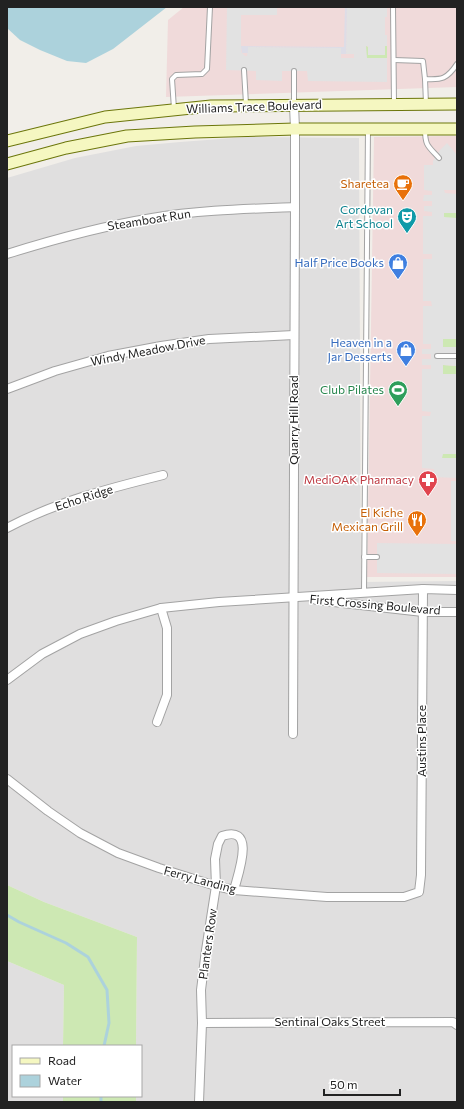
<svg xmlns="http://www.w3.org/2000/svg" width="464" height="1109" font-family="Commissioner,sans-serif">
  <rect width="100%" height="100%" fill="#f1eee9"/>
  <g fill="#e0dfdf">
    <polygon points="247,137 359,138 361,582 457,581 457,1102 136,1102 136,1096 141,1096 141,1046 136,1046 137,937 44,902 7,885 7,178 75,158 136,146 180,142"/>
    <polygon points="7,961 64,985 63,1046 13,1046 13,1096 63,1096 63,1102 7,1102"/>
  </g>
  <g fill="#f0dada">
    <polygon points="184,7 457,7 457,87 166,97 168,20"/>
    <polygon points="457,136 457,577 367,577 374,137"/>
  </g>
  <g fill="#cde8b3">
    <polygon points="366,46 384,55 385,46 387,46 387,58 366,58"/>
    <rect x="444" y="213" width="13" height="5"/>
    <rect x="443" y="339" width="14" height="8"/>
    <polygon points="443,365 457,366 457,374 443,374"/>
    <rect x="442" y="454" width="15" height="4"/>
    <polygon points="7,885 44,902 137,937 136,1046 63,1046 64,985 7,961"/>
    <rect x="63" y="1096" width="73" height="6"/>
  </g>
  <g fill="#e2e2e2">
    <polygon points="227,7 277,7 277,15 241,15 241,52 245,56 247,56 248,47 341,48 341,58 354,58 354,54 346,54 347,7 387,7 387,17 385,17 385,35 387,35 387,46 385,46 385,55 368,55 368,46 366,46 367,58 387,58 387,82 308,81 307,71 282,71 282,81 256,80 256,71 226,70"/>
    <polygon points="447,143 457,155 457,190 444,190 445,193 457,194 457,213 444,213 444,217 457,218 457,339 443,339 443,347 457,347 457,366 443,365 443,374 457,374 457,454 443,454 442,458 457,458 457,478 434,477 434,469 422,468 422,416 430,416 431,412 422,411 422,369 431,369 431,365 422,365 422,359 431,359 431,354 422,354 422,349 431,349 431,344 423,344 423,306 432,306 431,301 423,301 423,259 432,259 432,254 423,254 423,216 432,216 432,212 424,211 424,206 432,206 432,201 423,201 424,195 432,195 432,191 424,190 424,165 433,165 433,161 440,150"/>
    <rect x="451" y="481" width="6" height="60"/>
    <polygon points="377,543 456,544 457,564 456,564 456,574 377,573"/>
  </g>
  <polygon fill="#dddde7" points="345,7 347,7 346,54 341,54 341,48 248,47 248,53 242,53 241,46 344,47"/>
  <polygon fill="#acd2dc" points="7,7 167,7 113,49 86,63 67,61 40,50 20,40 7,28"/>
  <g fill="none" stroke-linecap="round" stroke-linejoin="round">
    <g stroke="#acd2dc" stroke-width="3">
      <polyline points="7,915 19,922 66,943 88,957 107,990 109,1023 104,1046"/>
      <polyline points="101,1102 101,1096"/>
    </g>
    <g stroke="#a3a3a3" stroke-width="6">
      <g id="service">
        <polyline points="393,7 394,104"/>
        <polyline points="394,60 423,61 425,79"/>
        <polyline points="244,70 246,104"/>
        <path d="M426 104 425 79C442 80 447 79 457 64"/>
        <polyline points="294,105 294,71"/>
        <polyline points="174,109 172,79 176,75 202,74 207,69 210,7"/>
        <path d="M425 129C425 146 428 146 439 158"/>
        <polyline points="437,356 457,356"/>
        <polyline points="364,557 377,557"/>
        <polyline points="364,593 368,129"/>
      </g>
    </g>
    <g stroke="#a3a3a3" stroke-width="10">
      <g id="minor">
        <path d="M7 254C55 239 103 226 152 218 199 210 247 209 295 207"/>
        <polyline points="7,389 55,371 108,356 161,346 209,339 294,335"/>
        <path d="M7 528C56 502 110 488 163 475"/>
        <polyline points="316,600 423,612 457,612"/>
        <polyline points="7,680 42,654 80,634 116,621 161,608 219,602 423,589 457,590"/>
        <polyline points="157,722 167,695 167,628 161,608"/>
        <polyline points="293,734 295,207 295,129 294,105"/>
        <polyline points="7,779 48,811 80,833 118,853 159,868 216,886 234,890 327,897 404,897 419,892 421,875 423,589"/>
        <polyline points="202,1023 453,1022 457,1025"/>
        <path d="M199 1102 202 1023 201 990 206 950 216 886 215 859 218 844 222 836C257 824 238 874 234 890"/>
      </g>
    </g>
    <g stroke="#6c760b" stroke-width="13">
      <g id="secondary">
        <polyline points="7,141 105,117 211,106 457,104"/>
        <polyline points="7,164 66,148 127,136 195,132 295,129 457,129"/>
      </g>
    </g>
    <use href="#service" stroke="#fff" stroke-width="4"/>
    <use href="#minor" stroke="#fff" stroke-width="8"/>
    <use href="#secondary" stroke="#f5f7c1" stroke-width="11"/>
  </g>
  <defs>
    <g id="cafe-pin" transform="scale(1)"><path d="M0 17L-7.5 6A9.5 9.5 0 1 1 7.5 6Z" fill="#e8710a" stroke="#fff"/><path d="M-5.5-4.5H6V0H3Q3 3.5 0 3.5H-2.5Q-5.5 3.5-5.5 0ZM3-3.2v2h1.7v-2ZM-6 4.5H4V6H-6Z" fill="#fff"/></g>
    <g id="theatre-pin" transform="scale(1)"><path d="M0 17L-7.5 6A9.5 9.5 0 1 1 7.5 6Z" fill="#0f9aa8" stroke="#fff"/><path d="M-5-5.5Q0-4 5-5.5V0Q5 5 0 6Q-5 5-5 0ZM-3.3-2.5H-1v1.5H-3.3ZM1-2.5H3.3v1.5H1ZM-2.8 1Q0 5.5 2.8 1Z" fill="#fff"/></g>
    <g id="shop-pin" transform="scale(1)"><path d="M0 17L-7.5 6A9.5 9.5 0 1 1 7.5 6Z" fill="#3f7fe0" stroke="#fff"/><path d="M-5-2.5h2.3a2.7 3.5 0 0 1 5.4 0H5L5.5 6h-11ZM-1.5-2.5h3a1.5 2.3 0 0 0-3 0Z" fill="#fff"/></g>
    <g id="stadium-pin" transform="scale(1)"><path d="M0 17L-7.5 6A9.5 9.5 0 1 1 7.5 6Z" fill="#2e9e5b" stroke="#fff"/><path d="M0-5a6.5 5 0 1 0 0 10a6.5 5 0 1 0 0-10ZM-3.5-1.8h7v3.6h-7Z" fill="#fff"/></g>
    <g id="pharmacy-pin" transform="scale(1)"><path d="M0 17L-7.5 6A9.5 9.5 0 1 1 7.5 6Z" fill="#e0444e" stroke="#fff"/><path d="M-2-6h4v4h4v4h-4v4h-4v-4h-4v-4h4Z" fill="#fff"/></g>
    <g id="restaurant-pin" transform="scale(1)"><path d="M0 17L-7.5 6A9.5 9.5 0 1 1 7.5 6Z" fill="#e8710a" stroke="#fff"/><path d="M-5-6h1v4h1v-4h1v4h1v-4h1v5L-1.5 .5V6h-2V.5L-5-1ZM5-6V6H3V1.5H1.5Q1.5-4 5-6Z" fill="#fff"/></g>
  </defs>
  <g fill-rule="evenodd">
    <use href="#cafe-pin" x="403" y="184"/>
    <use href="#theatre-pin" x="407" y="217"/>
    <use href="#shop-pin" x="398" y="263"/>
    <use href="#shop-pin" x="406" y="350"/>
    <use href="#stadium-pin" x="398" y="390"/>
    <use href="#pharmacy-pin" x="428" y="480"/>
    <use href="#restaurant-pin" x="417" y="520"/>
  </g>
  <g text-anchor="middle" stroke-width="3" stroke-linejoin="round" paint-order="stroke">
    <g font-size="12" fill="#222" stroke="#fff">
      <text transform="translate(254 107) rotate(-2)" y="4">Williams Trace Boulevard</text>
      <text transform="translate(149 220) rotate(-9)" y="4">Steamboat Run</text>
      <text transform="translate(148 351) rotate(-11)" y="4">Windy Meadow Drive</text>
      <text transform="translate(294 420) rotate(-90)" y="4">Quarry Hill Road</text>
      <text transform="translate(84 498) rotate(-18)" y="4">Echo Ridge</text>
      <text transform="translate(375 605) rotate(5)" y="4">First Crossing Boulevard</text>
      <text transform="translate(422 741) rotate(-90)" y="4">Austins Place</text>
      <text transform="translate(200 880) rotate(15)" y="4">Ferry Landing</text>
      <text transform="translate(208 944) rotate(-82)" y="4">Planters Row</text>
      <text x="330" y="1026">Sentinal Oaks Street</text>
    </g>
    <g font-size="12" fill="#c56008" stroke="#fff" text-anchor="end">
      <text x="389" y="188">Sharetea</text>
      <text x="403" y="517">El Kiche<tspan x="403" dy="14">Mexican Grill</tspan></text>
    </g>
    <g font-size="12" fill="#0d838f" stroke="#fff" text-anchor="end">
      <text x="393" y="214">Cordovan<tspan x="393" dy="14">Art School</tspan></text>
    </g>
    <g font-size="12" fill="#366cbe" stroke="#fff" text-anchor="end">
      <text x="384" y="267">Half Price Books</text>
      <text x="392" y="347">Heaven in a<tspan x="392" dy="14">Jar Desserts</tspan></text>
    </g>
    <g font-size="12" fill="#27864d" stroke="#fff" text-anchor="end">
      <text x="384" y="394">Club Pilates</text>
    </g>
    <g font-size="12" fill="#be3a42" stroke="#fff" text-anchor="end">
      <text x="414" y="484">MediOAK Pharmacy</text>
    </g>
  </g>
  <rect width="464" height="1109" fill="none" stroke="#222222" stroke-width="16"/>
  <rect x="12" y="1045" width="130" height="52" fill="#ffffff" stroke="#a7a7a7"/>
  <rect x="20" y="1058" width="20" height="6" fill="#f5f7c1" stroke="#a7a7a7"/>
  <text x="48" y="1065" font-size="12" fill="#222222">Road</text>
  <rect x="20" y="1075" width="20" height="12" fill="#acd2dc" stroke="#a7a7a7"/>
  <text x="48" y="1085" font-size="12" fill="#222222">Water</text>
  <path d="M324 1089v6h76v-6" fill="none" stroke="#222222" stroke-width="2"/>
  <text x="330" y="1089" font-size="12" fill="#222222" stroke="#ffffff" stroke-width="3" paint-order="stroke">50 m</text>
</svg>
